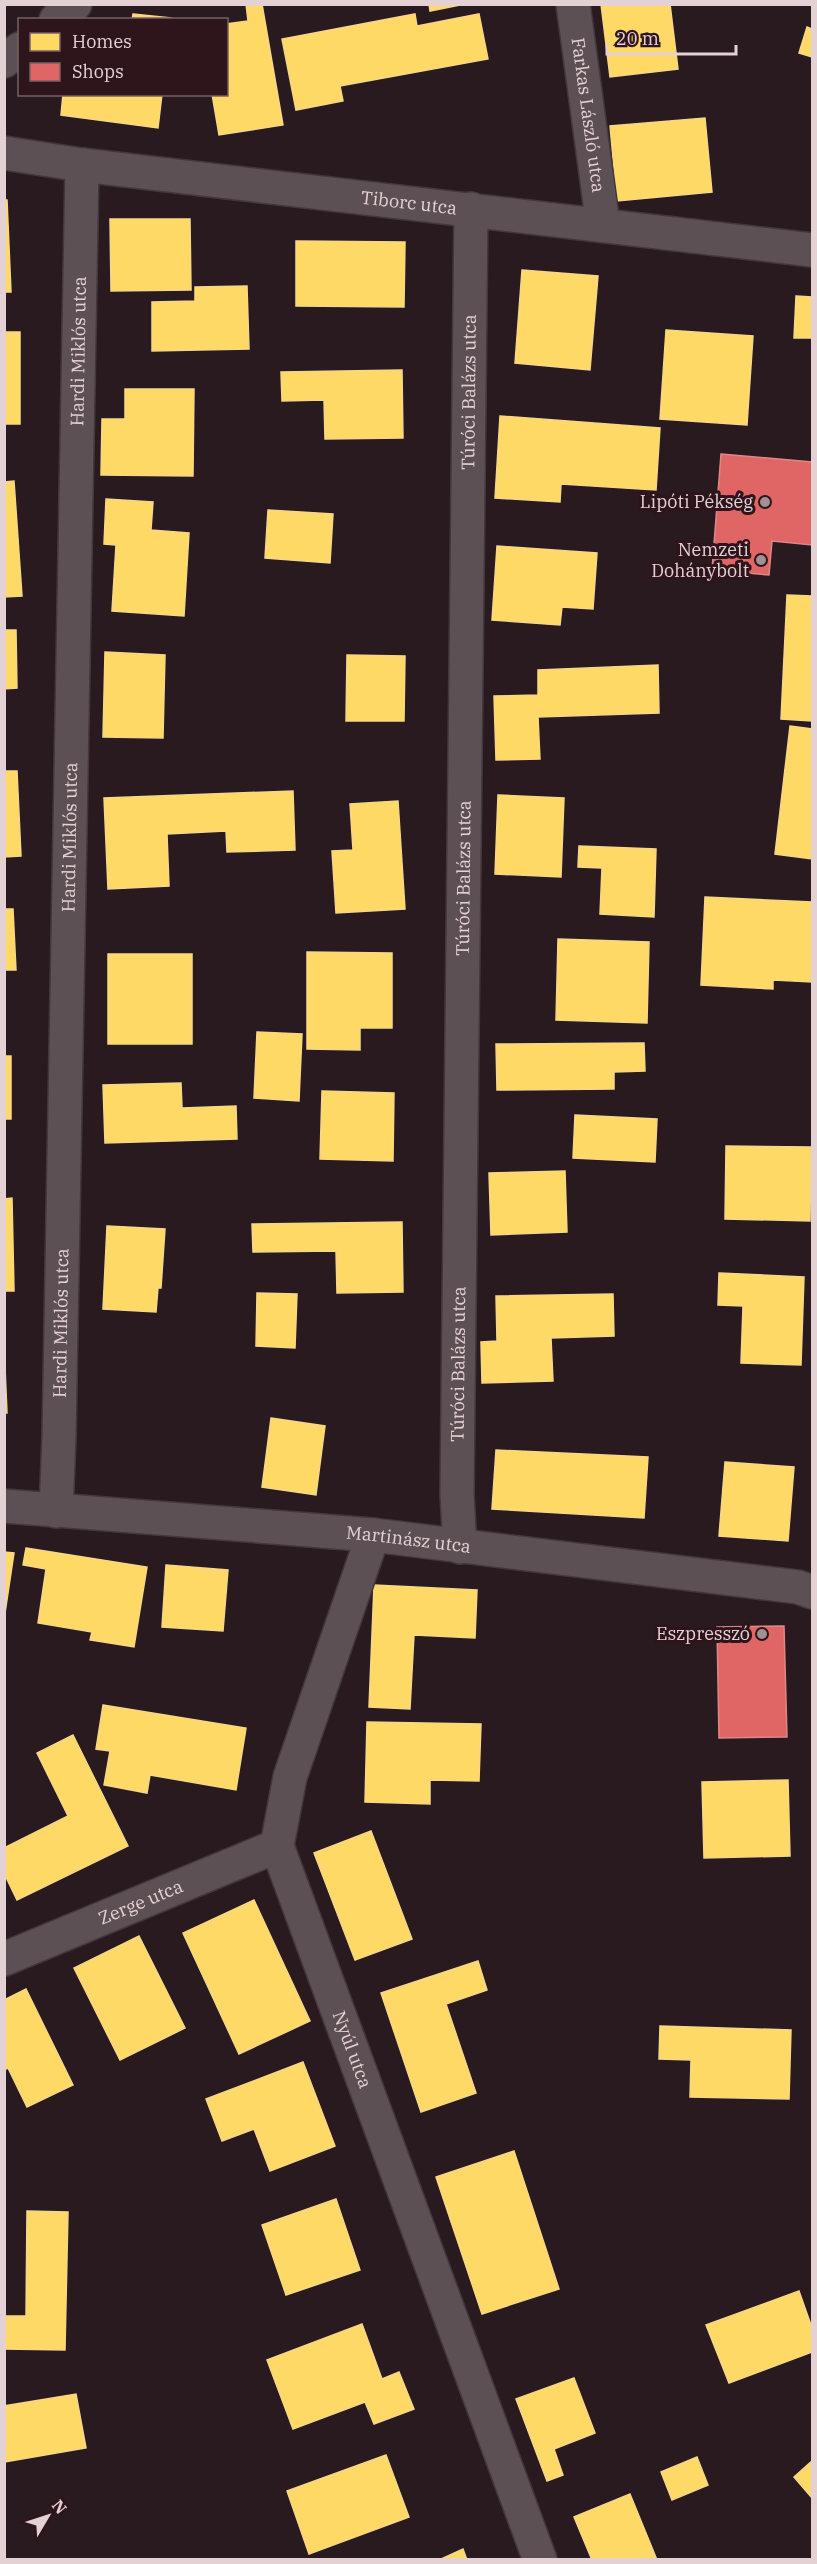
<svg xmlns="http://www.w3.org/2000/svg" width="817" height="2564" font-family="'IBM Plex Serif',serif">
  <rect width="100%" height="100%" fill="#281a1e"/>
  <g fill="#ffd966" stroke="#f7d787" stroke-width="1.5">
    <polygon points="246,4 262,4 283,125 219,135 212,94 226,94 226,24 248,21"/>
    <polygon points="429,4 465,4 430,11"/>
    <polygon points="601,4 670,4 678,69 610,77"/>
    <polygon points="133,14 171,18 171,20 132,20"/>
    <polygon points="415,14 417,26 479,14 488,59 340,86 343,101 296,110 282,39"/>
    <polygon points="807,27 812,29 812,57 799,53"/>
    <polygon points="63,94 162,94 158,128 61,115"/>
    <polygon points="705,118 712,192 617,201 610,126"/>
    <polygon points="4,200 7,200 11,292 4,292"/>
    <polygon points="110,219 190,219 191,290 111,291"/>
    <polygon points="296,241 405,242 404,307 296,306"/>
    <polygon points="522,270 598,276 590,370 515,363"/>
    <polygon points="247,286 249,349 152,351 152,302 195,301 195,287"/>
    <polygon points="796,296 812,297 812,338 794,338"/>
    <polygon points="666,330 753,336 747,425 660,419"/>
    <rect x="4" y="332" width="16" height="92"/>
    <polygon points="402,370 403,438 325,439 324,400 282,401 281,372"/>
    <polygon points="125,389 194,389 193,476 101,475 102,419 125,419"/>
    <polygon points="500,416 660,428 656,490 561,484 560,502 495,498"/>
    <polygon points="14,481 22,596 4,597 4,482"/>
    <polygon points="106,499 153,502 151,530 189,533 184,616 112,611 116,545 104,544"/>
    <polygon points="268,510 333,514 330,563 265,558"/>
    <polygon points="497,546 597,553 593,609 562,607 560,625 492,620"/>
    <polygon points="787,595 812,596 812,721 781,719"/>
    <polygon points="4,630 16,630 17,688 4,689"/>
    <polygon points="105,652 165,655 163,738 103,737"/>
    <polygon points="347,655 405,656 404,721 346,721"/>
    <polygon points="658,665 659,713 538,717 540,759 496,760 494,696 538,695 538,670"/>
    <polygon points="790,726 812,729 812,859 775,854"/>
    <polygon points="4,771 17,771 21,856 4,857"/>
    <polygon points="293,791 295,850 227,852 226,831 167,834 169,886 108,889 104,798"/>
    <polygon points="498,795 564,798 561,877 495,874"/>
    <polygon points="398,801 405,909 336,913 332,851 353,850 350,804"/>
    <polygon points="579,846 656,849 654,917 600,914 602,868 578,867"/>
    <polygon points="705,897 812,902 812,982 773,980 773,989 701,985"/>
    <polygon points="4,909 13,909 16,970 4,970"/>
    <polygon points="558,939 649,942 647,1023 556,1020"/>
    <polygon points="307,952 392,953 392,1028 360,1028 360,1050 307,1049"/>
    <rect x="108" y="954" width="84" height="90"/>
    <polygon points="257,1032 302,1034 299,1101 254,1098"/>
    <polygon points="644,1043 645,1071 614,1072 614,1089 497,1090 496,1044"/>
    <rect x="4" y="1056" width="7" height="63"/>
    <polygon points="181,1083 182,1108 236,1106 237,1139 105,1143 103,1085"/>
    <polygon points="322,1091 394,1093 393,1161 320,1159"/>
    <polygon points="575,1115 657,1119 655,1162 573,1158"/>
    <polygon points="726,1146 811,1147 810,1221 725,1219"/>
    <polygon points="565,1171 567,1232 491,1235 489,1173"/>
    <polygon points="12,1198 14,1291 4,1291 4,1199"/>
    <polygon points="402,1222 403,1292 337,1293 336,1251 253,1252 252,1224"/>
    <polygon points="107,1226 165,1229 161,1288 158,1288 156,1312 103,1309"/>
    <polygon points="719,1273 804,1277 801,1365 741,1363 743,1306 718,1305"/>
    <polygon points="257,1293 297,1294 295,1348 256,1346"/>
    <polygon points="613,1294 614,1336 551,1338 553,1381 482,1383 481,1342 497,1341 496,1296"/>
    <polygon points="4,1344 7,1413 4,1413"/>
    <polygon points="271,1418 325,1426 316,1495 262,1487"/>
    <polygon points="496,1450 648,1457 644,1518 492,1509"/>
    <polygon points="725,1462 794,1467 788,1541 719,1536"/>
    <polygon points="26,1548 147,1567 134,1647 90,1640 92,1632 38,1623 46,1569 23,1565"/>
    <polygon points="4,1552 14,1553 4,1620"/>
    <polygon points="166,1565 228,1570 223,1631 162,1627"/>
    <polygon points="374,1585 477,1590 475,1638 414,1635 410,1709 369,1707"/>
    <polygon points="103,1705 246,1728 236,1790 150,1775 147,1793 104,1785 110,1751 96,1749"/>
    <polygon points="367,1722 481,1724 479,1781 430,1780 430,1804 365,1802"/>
    <polygon points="73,1735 128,1846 17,1900 4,1873 4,1848 68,1816 37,1753"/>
    <polygon points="788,1780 790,1856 704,1858 702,1782"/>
    <polygon points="371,1831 412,1939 355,1960 314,1853"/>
    <polygon points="254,1900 310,2021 239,2054 183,1933"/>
    <polygon points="139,1936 185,2028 120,2060 74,1968"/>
    <polygon points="478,1961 487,1990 446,2004 476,2093 421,2112 381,1993"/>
    <polygon points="26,1989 73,2085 27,2107 8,2068 4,2070 4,2000"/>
    <polygon points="660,2026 791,2030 789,2099 690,2097 691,2060 659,2059"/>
    <polygon points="303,2062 335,2146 270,2171 254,2129 222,2141 206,2099"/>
    <polygon points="514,2151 559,2289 482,2314 436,2177"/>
    <polygon points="336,2199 360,2270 286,2295 262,2225"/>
    <polygon points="27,2211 68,2212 65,2350 4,2349 4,2316 26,2316"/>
    <polygon points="799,2291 812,2328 812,2352 729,2383 706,2325"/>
    <polygon points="362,2324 382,2379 399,2372 414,2409 374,2424 365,2402 293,2429 267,2360"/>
    <polygon points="574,2378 595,2433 554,2449 563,2475 547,2481 516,2399"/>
    <polygon points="76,2394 86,2448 4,2462 4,2406"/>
    <polygon points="386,2455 409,2517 309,2554 287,2491"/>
    <polygon points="697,2457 708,2485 672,2500 661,2472"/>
    <polygon points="812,2461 812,2498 794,2477"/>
    <polygon points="630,2494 657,2560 592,2560 574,2517"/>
    <polygon points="463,2549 467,2560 439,2560"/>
  </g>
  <g fill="#e06666" stroke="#e18687" stroke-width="1.5">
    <polygon points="721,454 812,462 812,545 772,541 769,575 712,570"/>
    <polygon points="784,1626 787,1737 719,1738 717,1627"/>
  </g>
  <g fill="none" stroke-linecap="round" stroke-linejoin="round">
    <g stroke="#423739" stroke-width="36">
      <g id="street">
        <path id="s1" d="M573 4 603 225"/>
        <polyline points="56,20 75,4"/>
        <polyline points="4,61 20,49"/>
        <path id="s2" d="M4 153 82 165 812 250"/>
        <path id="s3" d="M56 1511 59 1437 82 165"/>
        <path id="s4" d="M373 1535 290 1777 277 1846 540 2560"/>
        <path id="s5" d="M460 1547 457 1494 471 209"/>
        <path id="s6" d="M4 1959 277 1846"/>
      </g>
    </g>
    <g stroke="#423739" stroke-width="36">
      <g id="secondary">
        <path id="s7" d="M4 1506 373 1535 798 1587 812 1592"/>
      </g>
    </g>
    <use href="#street" stroke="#5d5054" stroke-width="33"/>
    <use href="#secondary" stroke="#5d5054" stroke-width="33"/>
  </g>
  <g fill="#a29194" stroke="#2e141b" stroke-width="2">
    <circle cx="765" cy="502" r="6"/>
    <circle cx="761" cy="560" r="6"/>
    <circle cx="762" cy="1634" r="6"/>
  </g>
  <g text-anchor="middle" stroke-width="6" stroke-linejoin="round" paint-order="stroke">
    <g font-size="18" fill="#e4d1d4" stroke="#2e141b">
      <text dy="6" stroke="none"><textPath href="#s1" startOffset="112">Farkas László utca</textPath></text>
      <text dy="6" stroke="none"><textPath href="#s2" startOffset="408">Tiborc utca</textPath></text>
      <text dy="6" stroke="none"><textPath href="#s3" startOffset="1160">Hardi Miklós utca</textPath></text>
      <text dy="6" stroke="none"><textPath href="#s5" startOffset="1155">Túróci Balázs utca</textPath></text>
      <text dy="6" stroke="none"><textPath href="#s3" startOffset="674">Hardi Miklós utca</textPath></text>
      <text dy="6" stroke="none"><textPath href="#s5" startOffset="669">Túróci Balázs utca</textPath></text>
      <text dy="6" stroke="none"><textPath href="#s3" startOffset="188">Hardi Miklós utca</textPath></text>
      <text dy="6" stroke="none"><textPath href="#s5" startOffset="183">Túróci Balázs utca</textPath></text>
      <text dy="6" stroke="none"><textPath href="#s7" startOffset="406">Martinász utca</textPath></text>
      <text dy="6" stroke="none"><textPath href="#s6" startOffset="148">Zerge utca</textPath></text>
      <text dy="6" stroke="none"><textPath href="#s4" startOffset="543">Nyúl utca</textPath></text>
    </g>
    <g font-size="18" fill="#e4d1d4" stroke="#2e141b" text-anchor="end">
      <text x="753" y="508">Lipóti Pékség</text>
      <text x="749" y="556">Nemzeti<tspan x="749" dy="21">Dohánybolt</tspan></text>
      <text x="750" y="1640">Eszpresszó</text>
    </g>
  </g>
  <rect width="817" height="2564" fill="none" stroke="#e4d1d4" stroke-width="12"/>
  <rect x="18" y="18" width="210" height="78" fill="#2e141b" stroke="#776065" stroke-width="1.5"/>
  <rect x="30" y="33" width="30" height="18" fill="#ffd966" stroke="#776065" stroke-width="1.5"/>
  <text x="72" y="48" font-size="18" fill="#e4d1d4">Homes</text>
  <rect x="30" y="63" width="30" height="18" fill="#e06666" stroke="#776065" stroke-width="1.5"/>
  <text x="72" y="78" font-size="18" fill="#e4d1d4">Shops</text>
  <g transform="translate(48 2516) rotate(51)" stroke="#2e141b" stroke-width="4.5" paint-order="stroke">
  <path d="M0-4.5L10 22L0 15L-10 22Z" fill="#e4d1d4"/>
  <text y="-9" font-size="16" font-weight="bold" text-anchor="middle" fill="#e4d1d4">N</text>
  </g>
  <path d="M607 45v9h129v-9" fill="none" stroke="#e4d1d4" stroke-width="3"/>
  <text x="616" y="45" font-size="18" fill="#e4d1d4" stroke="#2e141b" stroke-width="4.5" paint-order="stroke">20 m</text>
</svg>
